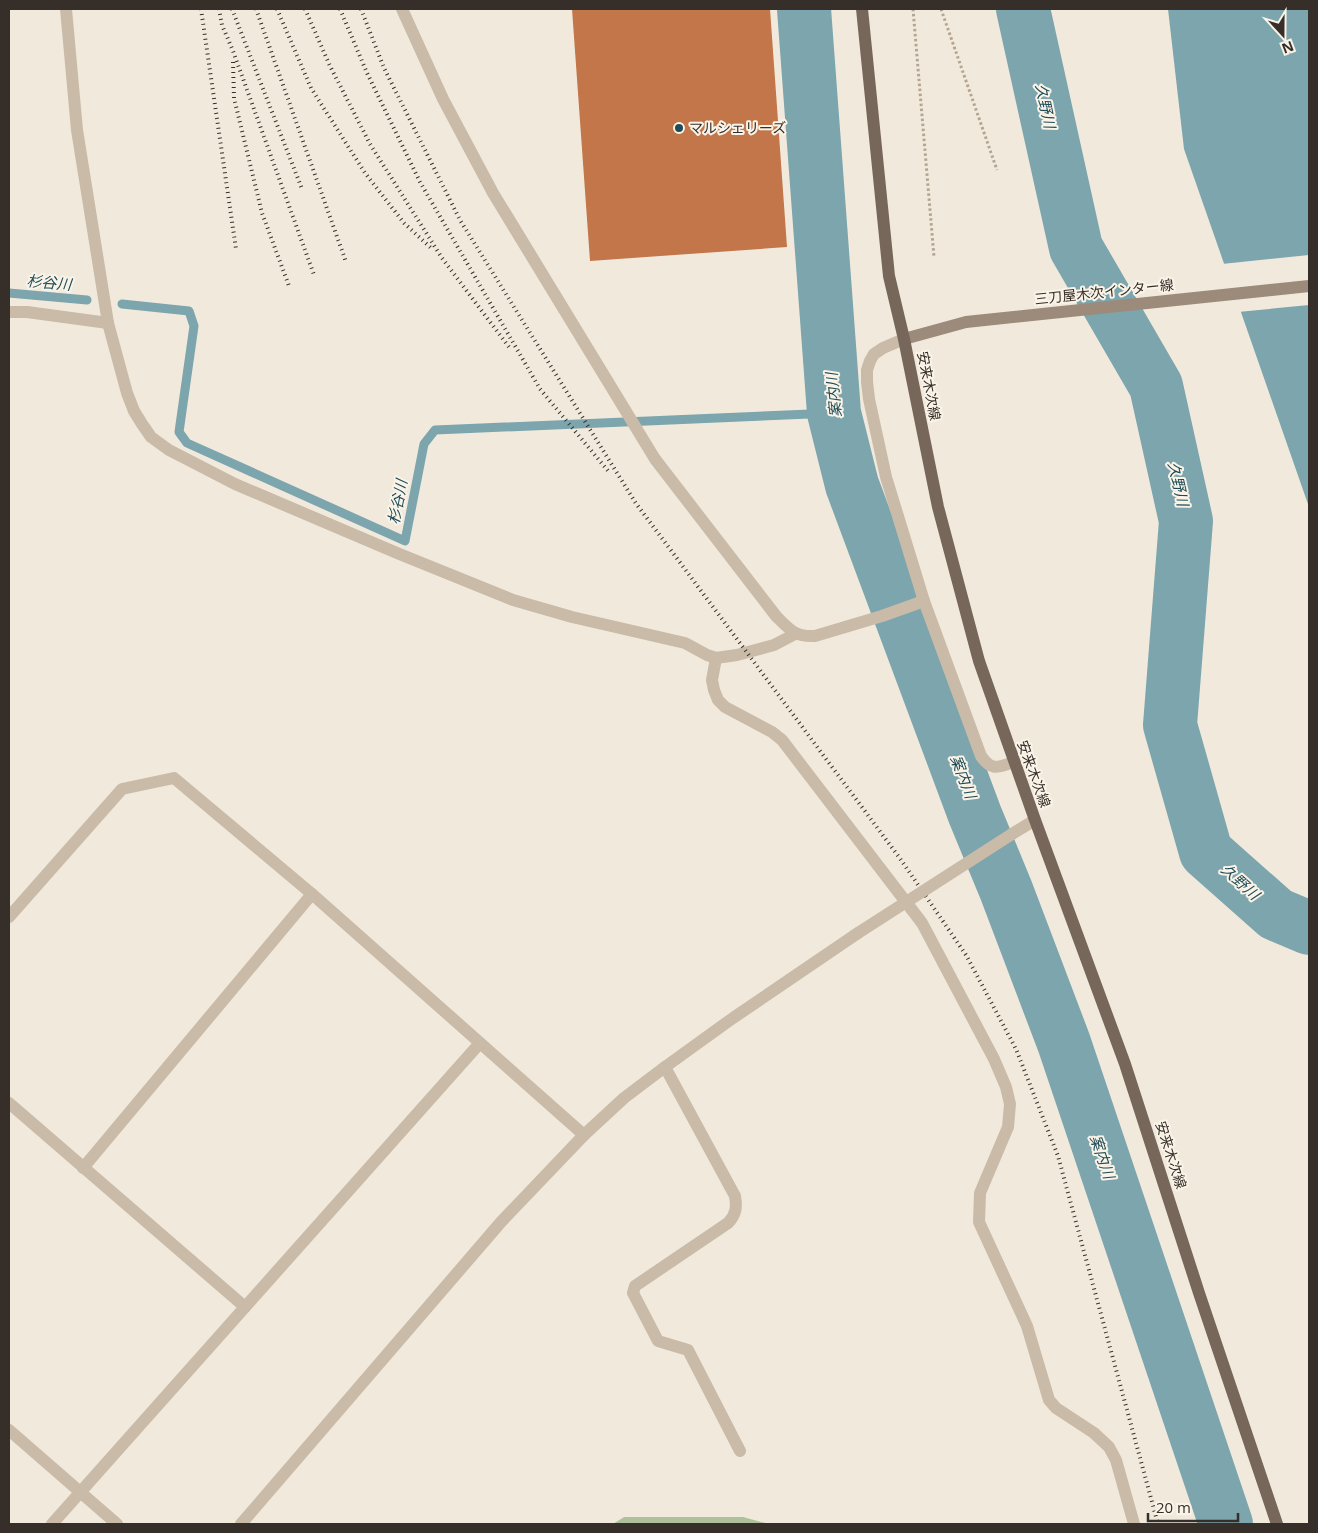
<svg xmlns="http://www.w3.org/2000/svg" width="1318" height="1533" font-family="'Open Sans','Noto Sans JP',sans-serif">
  <rect width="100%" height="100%" fill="#f1eadc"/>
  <polygon fill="#afc09c" points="624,1517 743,1517 769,1524 613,1524"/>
  <polygon fill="#7ca5ad" points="1168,9 1309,9 1309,507 1184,149"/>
  <polygon fill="#f1eadc" points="1309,255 1309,305 1238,312 1222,264"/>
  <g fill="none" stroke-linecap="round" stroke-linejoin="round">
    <g stroke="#7ca5ad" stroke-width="9">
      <polyline points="9,293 87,300"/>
      <polyline points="122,304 189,311 194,326 179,432 187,443 405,541 424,444 435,430 834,413"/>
    </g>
    <g stroke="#7ca5ad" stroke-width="54">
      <polyline points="804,9 834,413 852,485 975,815 1006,890 1064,1043 1226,1524"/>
      <polyline points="1023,9 1076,248 1156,386 1186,521 1170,725 1206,852 1276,914 1309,928"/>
    </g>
  </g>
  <polygon fill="#c27649" points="572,9 770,9 787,247 590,261"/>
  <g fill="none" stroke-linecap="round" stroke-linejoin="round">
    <g stroke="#b4a592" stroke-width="3" stroke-dasharray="2.5 2.5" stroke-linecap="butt">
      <polyline points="913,9 934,257"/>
      <polyline points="941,9 997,170"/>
    </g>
    <g stroke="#c9bba8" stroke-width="12">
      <polyline points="66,9 77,130 108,323 127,393 134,411 142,424 151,437 169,450 235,484 397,553 513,600 572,617 685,643 707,655 716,658 737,655 774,645 795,634"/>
      <polyline points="9,312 27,312 108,323"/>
      <path d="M904 339 883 348 874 354 870 361 867 370V382L869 399 886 477 924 601 981 756C992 772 998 767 1014 762"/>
      <polyline points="716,658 712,680 714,690 718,700 725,707 772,732 782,740 922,923 994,1059 1006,1087 1010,1104 1008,1127 980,1193 979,1222 1027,1326 1049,1400 1056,1408 1094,1433 1109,1447 1116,1460 1134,1524"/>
      <polyline points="9,917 122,789 174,778 312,894 584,1135"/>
      <path d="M665 1067 735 1196C737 1207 736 1215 728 1223L635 1286 633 1293 658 1341 688 1350 740 1451"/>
      <polyline points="9,1103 245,1307"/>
      <polyline points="83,1168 312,894"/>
      <polyline points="9,1430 117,1524"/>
      <polyline points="52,1524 480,1043"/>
    </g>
    <g stroke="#c9bba8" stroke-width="12">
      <path d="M402 9 443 99 493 193 655 459 776 616C790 630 795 637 815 636L882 616 924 601"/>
      <polyline points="1012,834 1035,820"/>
      <polyline points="241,1524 501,1222 584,1135 624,1098 665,1067 733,1018 858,933"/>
    </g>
    <polyline stroke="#9c8b7a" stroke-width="12" points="904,339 966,322 1309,286"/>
    <polyline stroke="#77675a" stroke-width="12" points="862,9 889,276 904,339 938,507 979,661 1035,820 1125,1064 1199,1293 1277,1524"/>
    <g stroke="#362e28" stroke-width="4" stroke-dasharray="1 4" stroke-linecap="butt">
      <polyline points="201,9 236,249"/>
      <polyline points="219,9 222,25 233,51 314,275"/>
      <polyline points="232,9 302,189"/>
      <polyline points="256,9 346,262"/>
      <polyline points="277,9 311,88 365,173 404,223 431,248"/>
      <polyline points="305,9 330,66 370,144 442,258 509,347"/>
      <polyline points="340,9 367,73 420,182 540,389 609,472"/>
      <polyline points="361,9 384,68 460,220 635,502 899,857 966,955 1016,1049 1058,1156 1158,1524"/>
      <polyline points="233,62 234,98 262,213 289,286"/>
    </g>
    <polyline stroke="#c9bba8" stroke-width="12" points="858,933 1012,834"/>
  </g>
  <circle fill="#1f4b56" stroke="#f9f3e8" stroke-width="2" cx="679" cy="128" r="5"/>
  <g text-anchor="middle" stroke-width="4" stroke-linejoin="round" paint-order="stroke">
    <g font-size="14" fill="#362e28" stroke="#f9f3e8" text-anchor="start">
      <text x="689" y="133">マルシェリーズ</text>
    </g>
    <g font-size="14" fill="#362e28" stroke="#f9f3e8">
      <text transform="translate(1104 292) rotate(-6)" y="5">三刀屋木次インター線</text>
      <text transform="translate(929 386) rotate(79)" y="5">安来木次線</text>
      <text transform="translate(1034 774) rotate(70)" y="5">安来木次線</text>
      <text transform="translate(1171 1155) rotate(72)" y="5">安来木次線</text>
    </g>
    <g font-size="15" font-style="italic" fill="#1f4b56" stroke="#f9f3e8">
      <text transform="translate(1045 106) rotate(78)" y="5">久野川</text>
      <text transform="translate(49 283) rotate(5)" y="5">杉谷川</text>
      <text transform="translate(834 395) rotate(-96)" y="5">案内川</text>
      <text transform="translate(1178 484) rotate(77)" y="5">久野川</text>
      <text transform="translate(398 502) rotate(-79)" y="5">杉谷川</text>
      <text transform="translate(963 777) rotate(69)" y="5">案内川</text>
      <text transform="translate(1240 882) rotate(42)" y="5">久野川</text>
      <text transform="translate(1102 1157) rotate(71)" y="5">案内川</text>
    </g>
  </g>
  <rect width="1318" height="1533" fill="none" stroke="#362e28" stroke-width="20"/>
  <g transform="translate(1283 35) rotate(159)" stroke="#f9f3e8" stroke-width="4" paint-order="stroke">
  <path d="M0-4L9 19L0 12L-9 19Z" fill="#362e28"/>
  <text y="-8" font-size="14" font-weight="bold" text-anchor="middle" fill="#362e28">N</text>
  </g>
  <path d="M1148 1513v8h90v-8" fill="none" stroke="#362e28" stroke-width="2.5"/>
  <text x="1156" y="1513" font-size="15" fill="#362e28" stroke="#f9f3e8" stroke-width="4" paint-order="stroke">20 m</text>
</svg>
